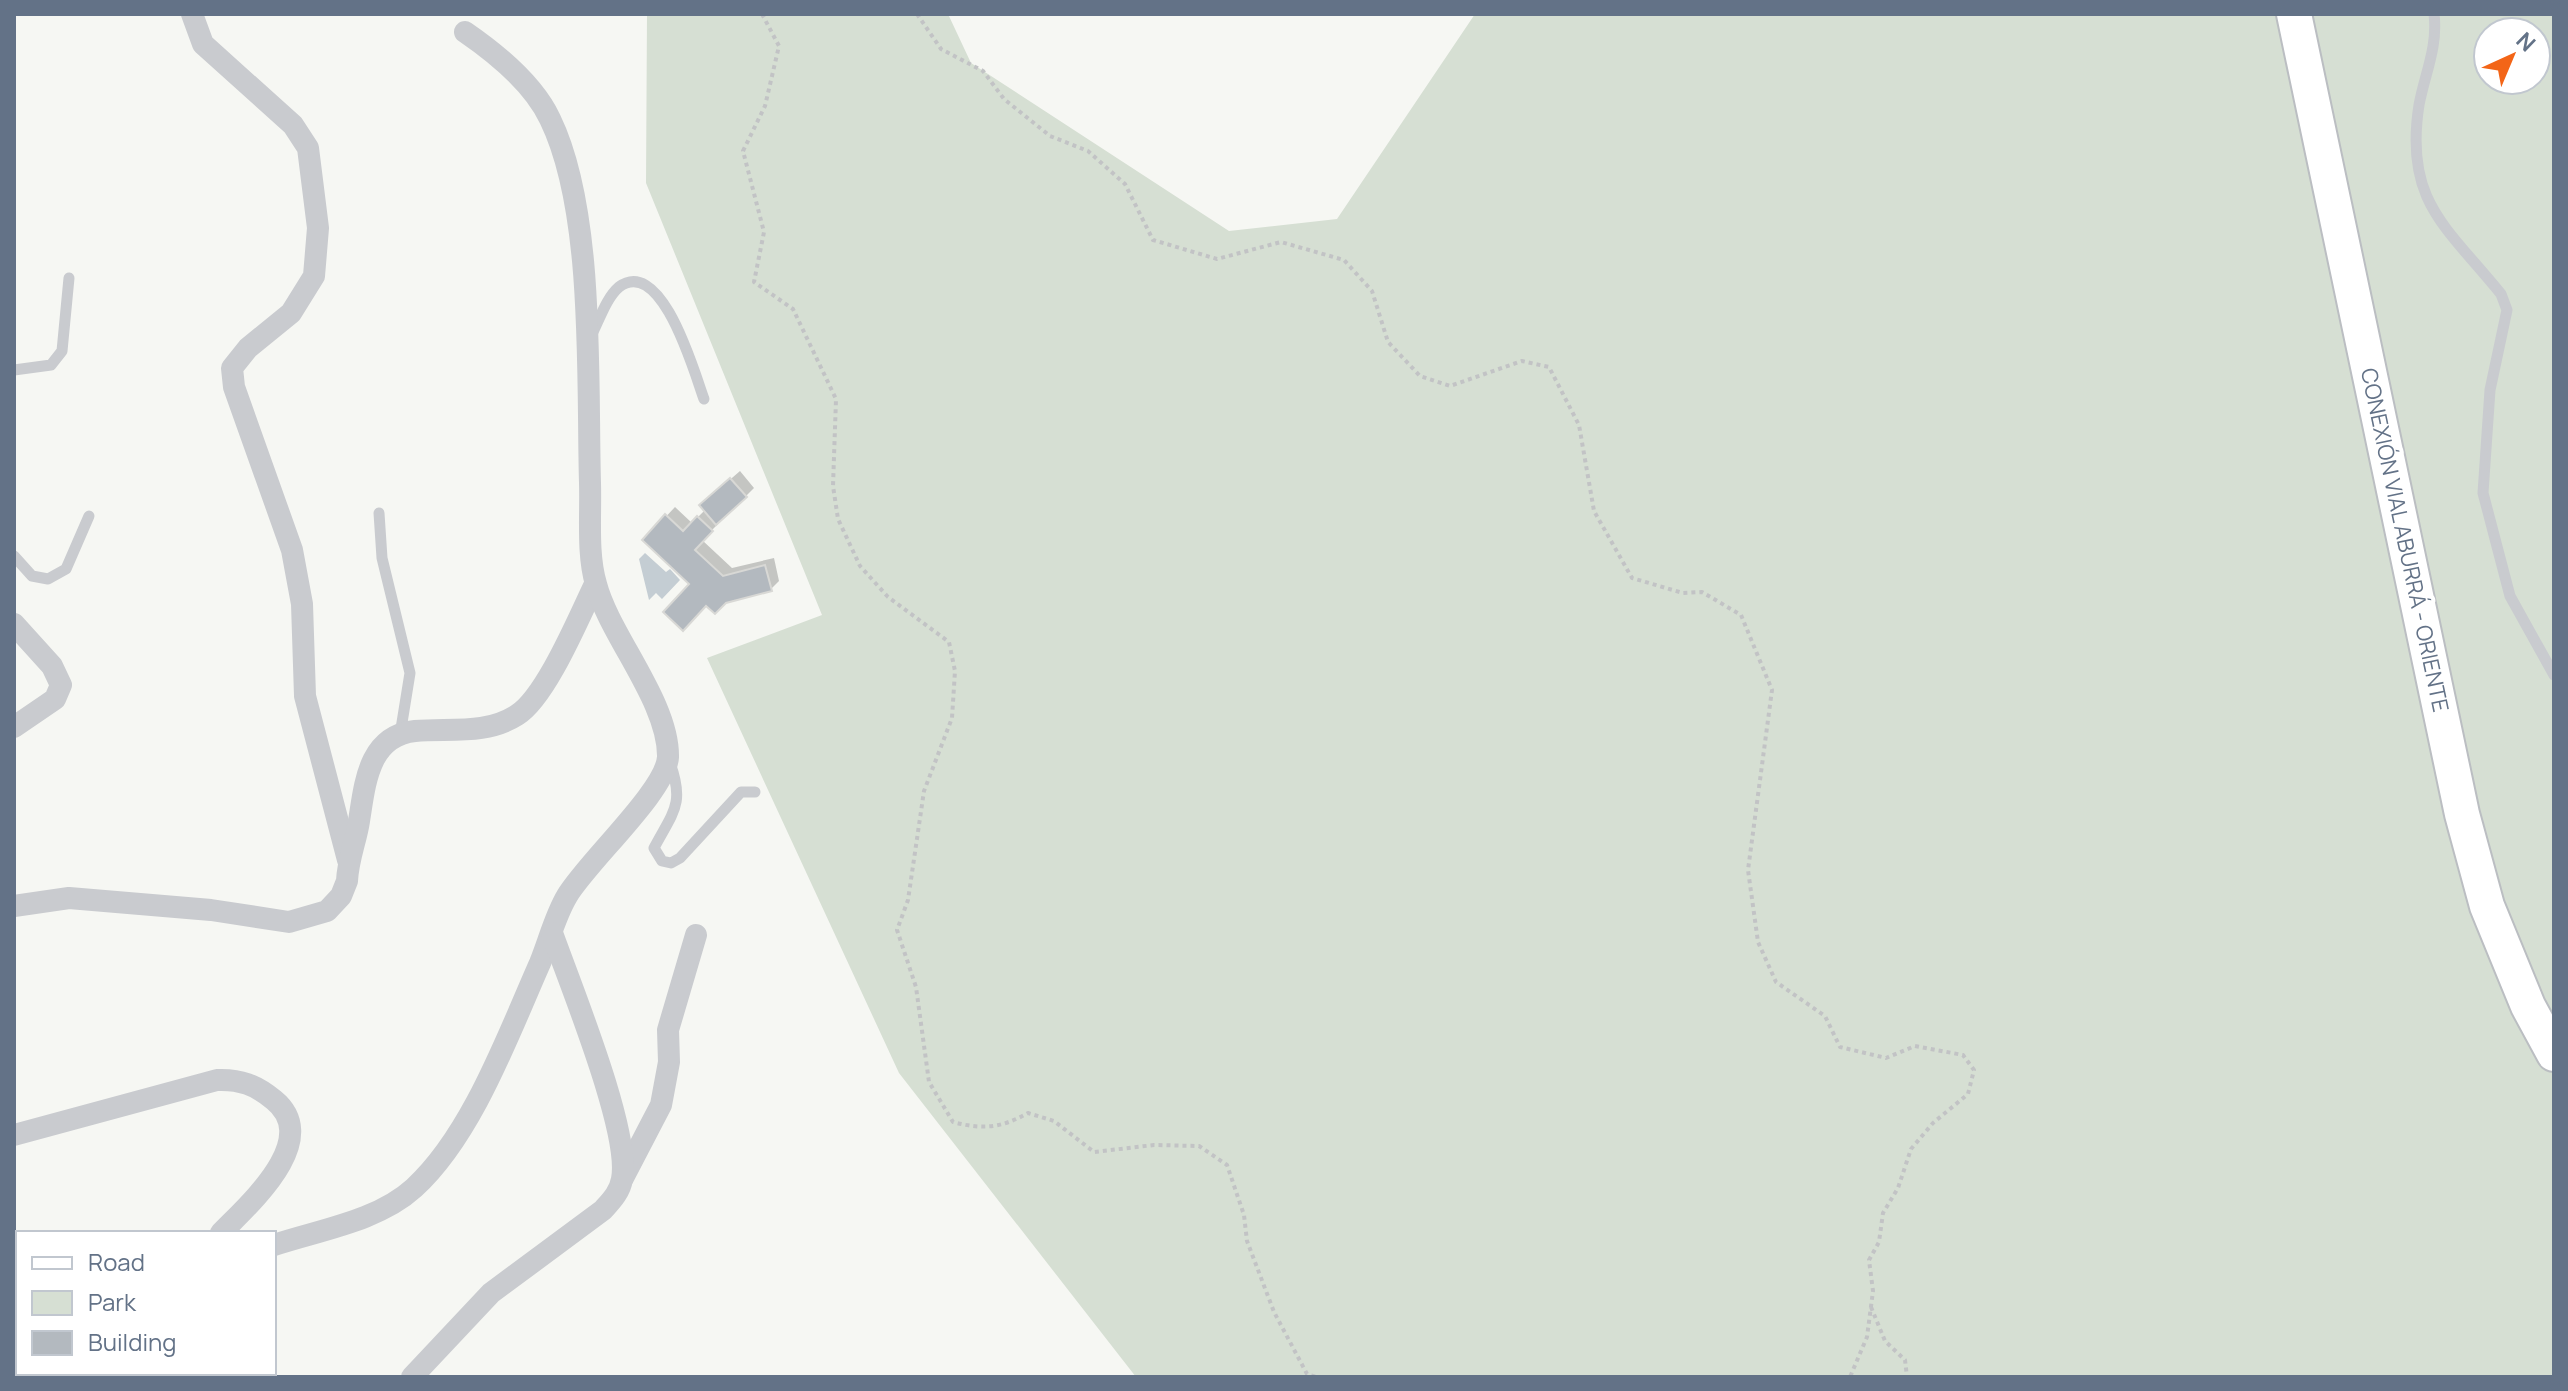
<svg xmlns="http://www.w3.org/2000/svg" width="2568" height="1391" font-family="Manrope,sans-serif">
  <rect width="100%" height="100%" fill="#f6f7f3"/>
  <path fill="#d6dfd3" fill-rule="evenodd" d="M647 14H948L971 63 1229 231 1337 219 1475 14H2554V1377H1136L899 1073 707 658 822 615 646 183ZM2488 32H2536V80H2488Z"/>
  <polygon fill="#c4cdd3" points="645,553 666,572 670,569 680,580 662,599 656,593 649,600 639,559"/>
  <g fill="#0003">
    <polygon points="740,471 754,488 702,540 732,568 774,558 779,581 771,589 692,584 644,540 675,507 692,523 705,510 710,497"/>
    <polygon points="187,1373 262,1373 264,1377 183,1377"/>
  </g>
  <g fill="#b3b9bf" stroke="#d8d8d5" stroke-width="2">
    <polygon points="730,478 747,497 716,525 699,505"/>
    <polygon points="665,514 683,531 697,516 713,531 695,550 723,576 765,565 772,591 726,603 715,614 706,606 683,631 663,612 689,584 642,540"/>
    <polygon points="195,1373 245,1373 246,1377 184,1377"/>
  </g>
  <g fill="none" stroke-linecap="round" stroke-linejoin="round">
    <g stroke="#bbbec2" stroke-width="38">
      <polyline id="primary" points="2294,14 2462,814 2487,906 2528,1006 2554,1054"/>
    </g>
    <g stroke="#c2c3c5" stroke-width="4" stroke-dasharray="4 4" stroke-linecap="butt">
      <path d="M762 14 779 46 765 106 743 151 764 232 754 282 793 309 836 399 833 486 838 519 860 566 888 597 949 642 955 671 952 718 924 791 908 900 897 930 916 987 929 1082 953 1122C983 1130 1001 1128 1028 1113L1054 1121 1094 1152 1154 1145 1199 1146 1227 1165 1244 1215 1247 1241 1274 1312 1307 1374 1316 1377"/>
      <polyline points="917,14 941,49 983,71 1004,99 1050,136 1088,151 1125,184 1153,240 1217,259 1281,242 1344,260 1372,291 1388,342 1420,376 1450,386 1522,361 1549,367 1579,425 1594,511 1632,578 1683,593 1702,592 1741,615 1772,690 1748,870 1758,942 1776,982 1825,1016 1840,1047 1886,1058 1915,1046 1963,1055 1974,1070 1968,1094 1933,1123 1911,1149 1898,1188 1883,1213 1879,1242 1869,1260 1873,1291 1867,1337 1850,1377"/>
      <polyline points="1871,1307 1885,1341 1905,1360 1907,1377"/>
    </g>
    <g stroke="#c9cbcf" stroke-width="11">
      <path d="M2434 14C2438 47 2425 73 2419 105 2404 201 2446 226 2501 294L2507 310 2490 390 2483 493 2510 596 2554 675"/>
      <path d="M591 336C599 321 606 298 619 287 662 255 695 375 704 399"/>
      <polyline points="14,370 51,365 62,351 69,278"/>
      <polyline points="379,513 382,558 410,673 400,735"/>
      <polyline points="14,556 32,576 48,579 66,569 89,516"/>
      <path d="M670 763C685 804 673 812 654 848L662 861 671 863 680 858 741 792H755"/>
    </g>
    <g stroke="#c9cbcf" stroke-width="22">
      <polyline points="192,14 203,44 293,125 308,148 318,228 314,276 291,313 248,348 232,368 234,387 292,550 302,604 305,696 348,860"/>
      <polyline points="14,624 52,666 61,685 55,699 14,727"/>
      <path d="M14 906 69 898 211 910 289 922 327 911 341 896 347 881C348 859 356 841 359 821 365 784 368 736 415 731 450 728 486 735 517 715 546 697 579 617 595 584"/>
      <path d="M14 1135 217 1080C240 1079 256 1085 274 1100 323 1140 248 1205 221 1233"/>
      <polyline points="623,1178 661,1105 669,1062 668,1030 696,935"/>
      <path d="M274 1245C319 1230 378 1221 414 1188 472 1135 508 1035 540 963 549 941 555 916 567 896 587 862 666 791 668 757 669 702 609 635 596 584 587 554 591 515 590 483 587 380 595 211 550 119 533 83 497 54 465 32"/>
      <polyline points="14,1347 18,1345"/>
      <path d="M412 1377 491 1293 603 1210C611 1201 620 1192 622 1179 631 1132 570 984 552 933"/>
    </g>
    <use href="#primary" stroke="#fff" stroke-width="34"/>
  </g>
  <g text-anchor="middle" stroke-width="8" stroke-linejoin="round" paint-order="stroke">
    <g font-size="22" fill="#637287" stroke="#fff">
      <text transform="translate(2405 540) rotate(78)" y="8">CONEXIÓN VIAL ABURRÁ - ORIENTE</text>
    </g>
  </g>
  <rect width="2568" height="1391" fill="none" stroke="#637287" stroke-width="32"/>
  <rect x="16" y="1231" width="260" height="144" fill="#ffffff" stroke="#c1c7cf" stroke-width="2"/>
  <rect x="32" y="1257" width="40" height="12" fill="#ffffff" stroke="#c1c7cf" stroke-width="2"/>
  <text x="88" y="1271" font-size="24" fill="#637287">Road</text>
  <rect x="32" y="1291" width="40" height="24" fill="#d6dfd3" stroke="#c1c7cf" stroke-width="2"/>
  <text x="88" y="1311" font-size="24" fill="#637287">Park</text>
  <rect x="32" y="1331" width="40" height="24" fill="#b3b9bf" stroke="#c1c7cf" stroke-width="2"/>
  <text x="88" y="1351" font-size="24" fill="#637287">Building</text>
  <g transform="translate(2512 56) rotate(44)"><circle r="38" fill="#ffffff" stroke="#c1c7cf" stroke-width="2"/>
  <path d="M0-6L14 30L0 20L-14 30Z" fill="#f36517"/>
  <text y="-12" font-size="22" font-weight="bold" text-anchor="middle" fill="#637287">N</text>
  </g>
</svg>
